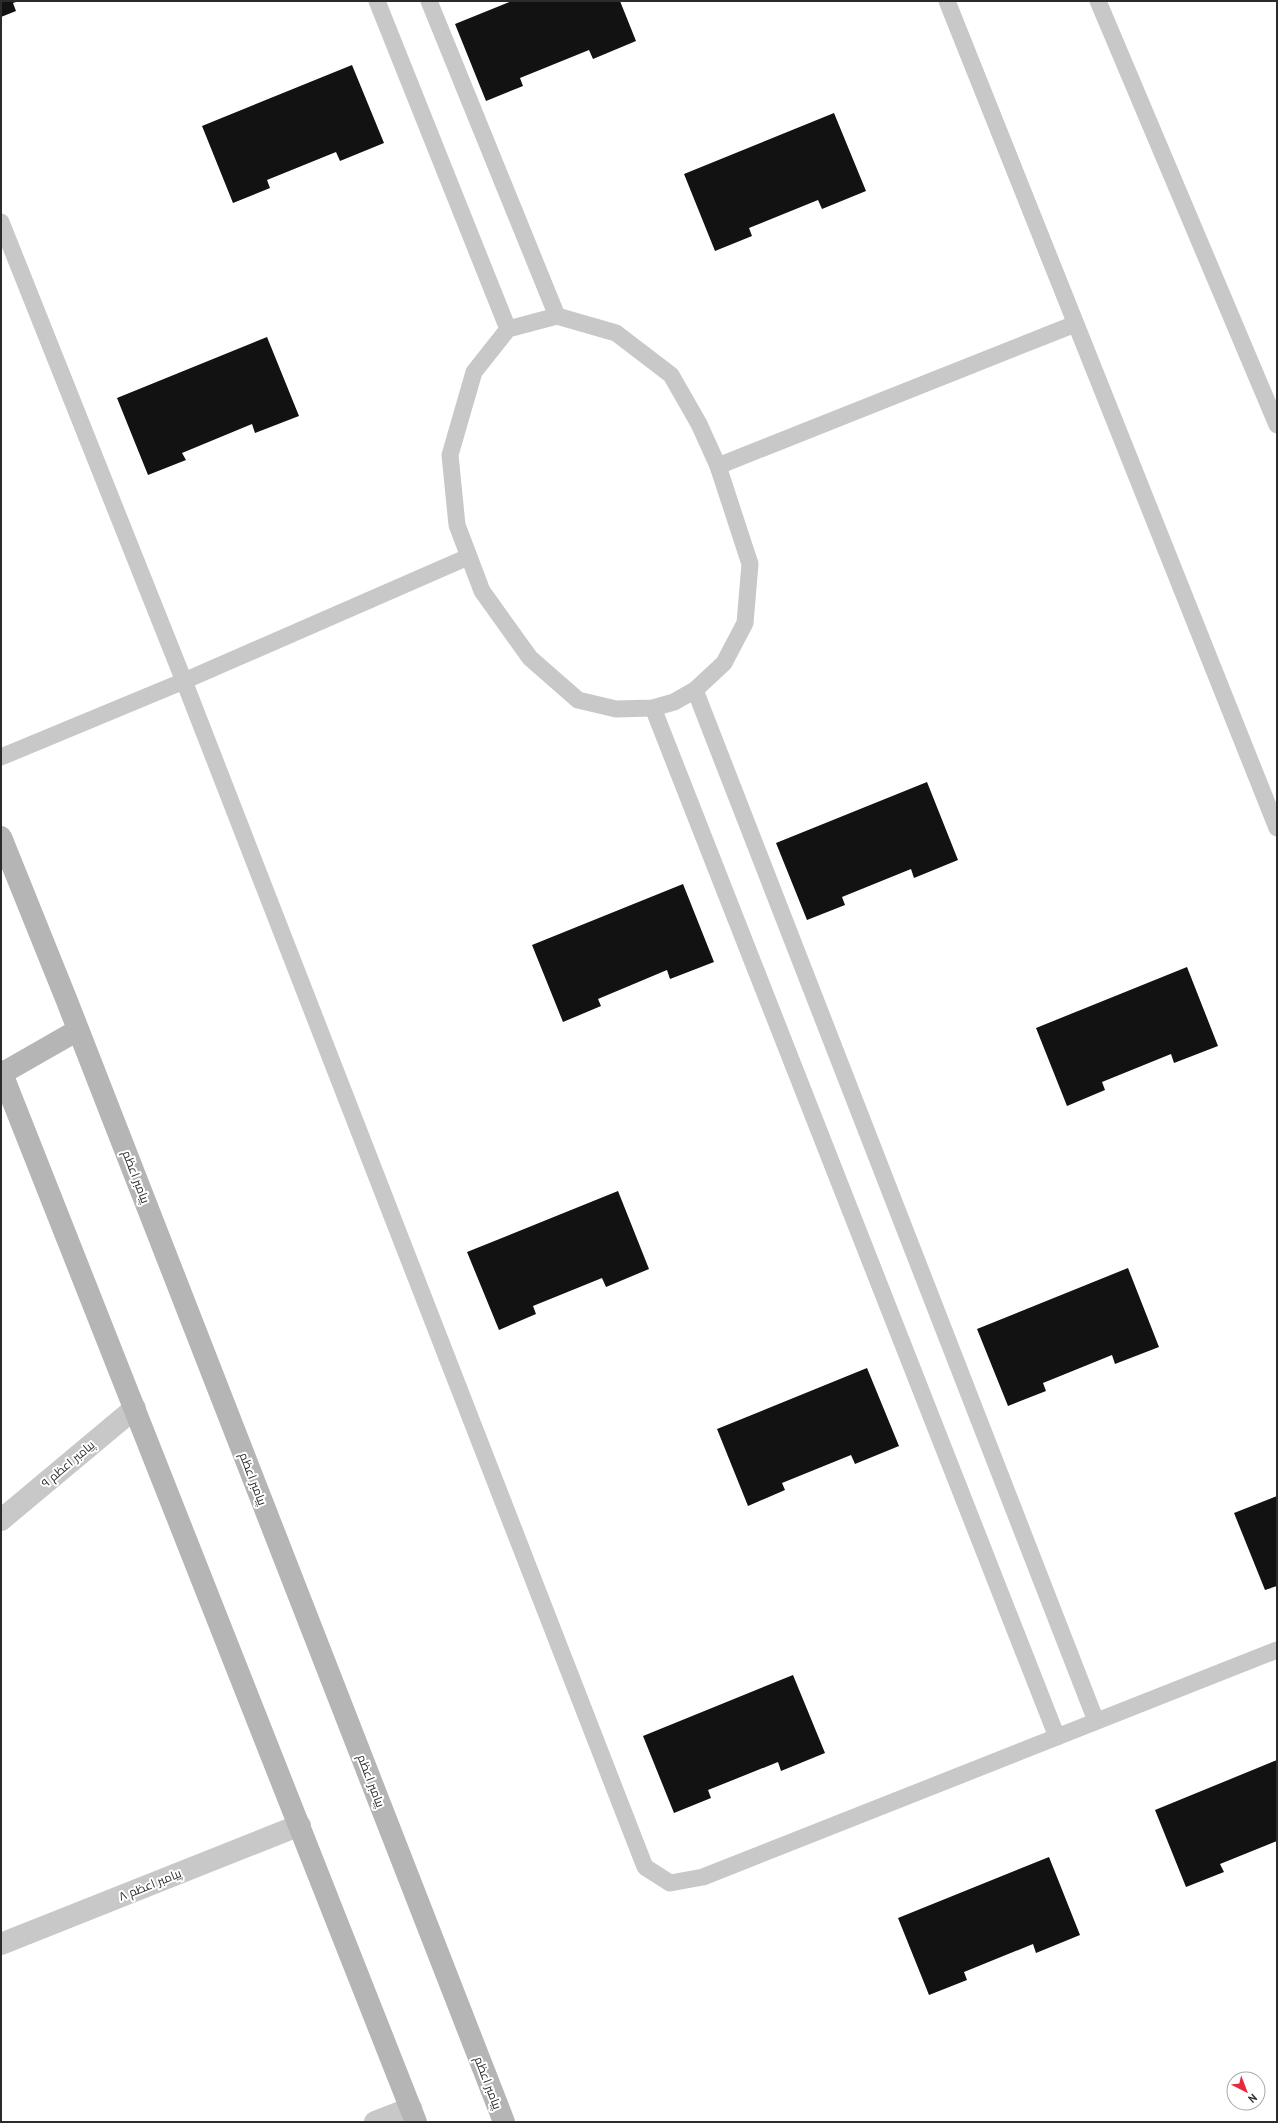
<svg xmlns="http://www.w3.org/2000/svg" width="1278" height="2123" font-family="'PT Sans',Cairo,sans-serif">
  <rect width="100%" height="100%" fill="#fff"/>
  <g fill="#121212">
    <polygon points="1,1 19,1 13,3 16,11 1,17"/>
    <polygon points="512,1 620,1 636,41 593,59 589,50 520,78 523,86 486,101 455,24"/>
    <polygon points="352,65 384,143 340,161 336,152 267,180 270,188 233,203 202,126"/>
    <polygon points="834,113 866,191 822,209 818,200 749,228 752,236 715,251 684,174"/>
    <polygon points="267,337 299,416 255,433 252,424 182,453 186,460 148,475 117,398"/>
    <polygon points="927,782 958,860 914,878 911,869 842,897 845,905 807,920 776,843"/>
    <polygon points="683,884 714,962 670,979 667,970 598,999 601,1006 563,1022 532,945"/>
    <polygon points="1187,967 1218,1046 1174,1063 1171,1054 1102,1082 1105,1090 1067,1106 1036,1028"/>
    <polygon points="618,1191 649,1269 606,1287 602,1278 533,1306 536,1314 499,1330 467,1252"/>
    <polygon points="1128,1268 1159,1347 1115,1364 1112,1355 1043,1383 1046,1391 1008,1406 977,1329"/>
    <polygon points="867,1368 899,1446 855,1464 851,1455 782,1483 785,1490 748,1506 717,1429"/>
    <polygon points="1277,1496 1277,1586 1265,1590 1234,1513"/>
    <polygon points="793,1675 825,1753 781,1771 778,1762 708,1790 711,1798 674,1813 643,1736"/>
    <polygon points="1277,1760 1277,1841 1220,1864 1224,1872 1186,1887 1155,1810"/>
    <polygon points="1049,1857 1080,1935 1036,1953 1033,1944 964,1972 967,1980 929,1995 898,1918"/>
  </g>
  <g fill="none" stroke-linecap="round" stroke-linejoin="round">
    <g stroke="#c8c8c8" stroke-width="17">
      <polyline points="377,1 508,329"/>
      <polyline points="429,1 557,316"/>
      <polyline points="947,1 1277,828"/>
      <polyline points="1098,1 1277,425"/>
      <polyline points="1,222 184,681 645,1867 670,1883 703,1877 1277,1650"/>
      <polygon points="557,316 616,333 671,375 699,424 718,466 750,564 745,623 724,663 695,690 674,702 653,708 616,709 578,700 530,658 482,591 457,525 450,455 474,372 508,329"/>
      <polyline points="718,466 1075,324"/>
      <polyline points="695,690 1096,1721"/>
      <polyline points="653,708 1057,1737"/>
      <polyline points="1,757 184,681 468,557"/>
    </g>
    <g stroke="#c8c8c8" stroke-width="22">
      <polyline points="1,1520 135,1408"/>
      <polyline points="1,1944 300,1825"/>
      <polyline points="375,2122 411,2108"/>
    </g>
    <g stroke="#b5b5b5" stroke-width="22">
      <polyline points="1,837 67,1001 504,2122"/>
      <polyline points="1,1071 416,2122"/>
      <polyline points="1,1074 78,1030"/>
    </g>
  </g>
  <g text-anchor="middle" stroke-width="4" stroke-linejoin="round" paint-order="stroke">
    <g font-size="12" fill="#2b2b2b" stroke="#fff">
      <text transform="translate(136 1177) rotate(69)" y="4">پیامبر اعظم</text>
      <text transform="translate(68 1464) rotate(-40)" y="4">پیامبر اعظم ۹</text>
      <text transform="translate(253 1479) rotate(69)" y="4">پیامبر اعظم</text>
      <text transform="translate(371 1781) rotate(69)" y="4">پیامبر اعظم</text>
      <text transform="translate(150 1885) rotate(-22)" y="4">پیامبر اعظم ۸</text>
      <text transform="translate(488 2083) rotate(69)" y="4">پیامبر اعظم</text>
    </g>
  </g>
  <rect width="1278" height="2123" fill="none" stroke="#2b2b2b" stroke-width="4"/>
  <g transform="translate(1246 2091) rotate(138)"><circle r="19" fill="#ffffff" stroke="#aaaaaa"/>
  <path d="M0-3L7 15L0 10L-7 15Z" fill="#e8283d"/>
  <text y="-6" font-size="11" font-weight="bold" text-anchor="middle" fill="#2b2b2b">N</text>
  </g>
</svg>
